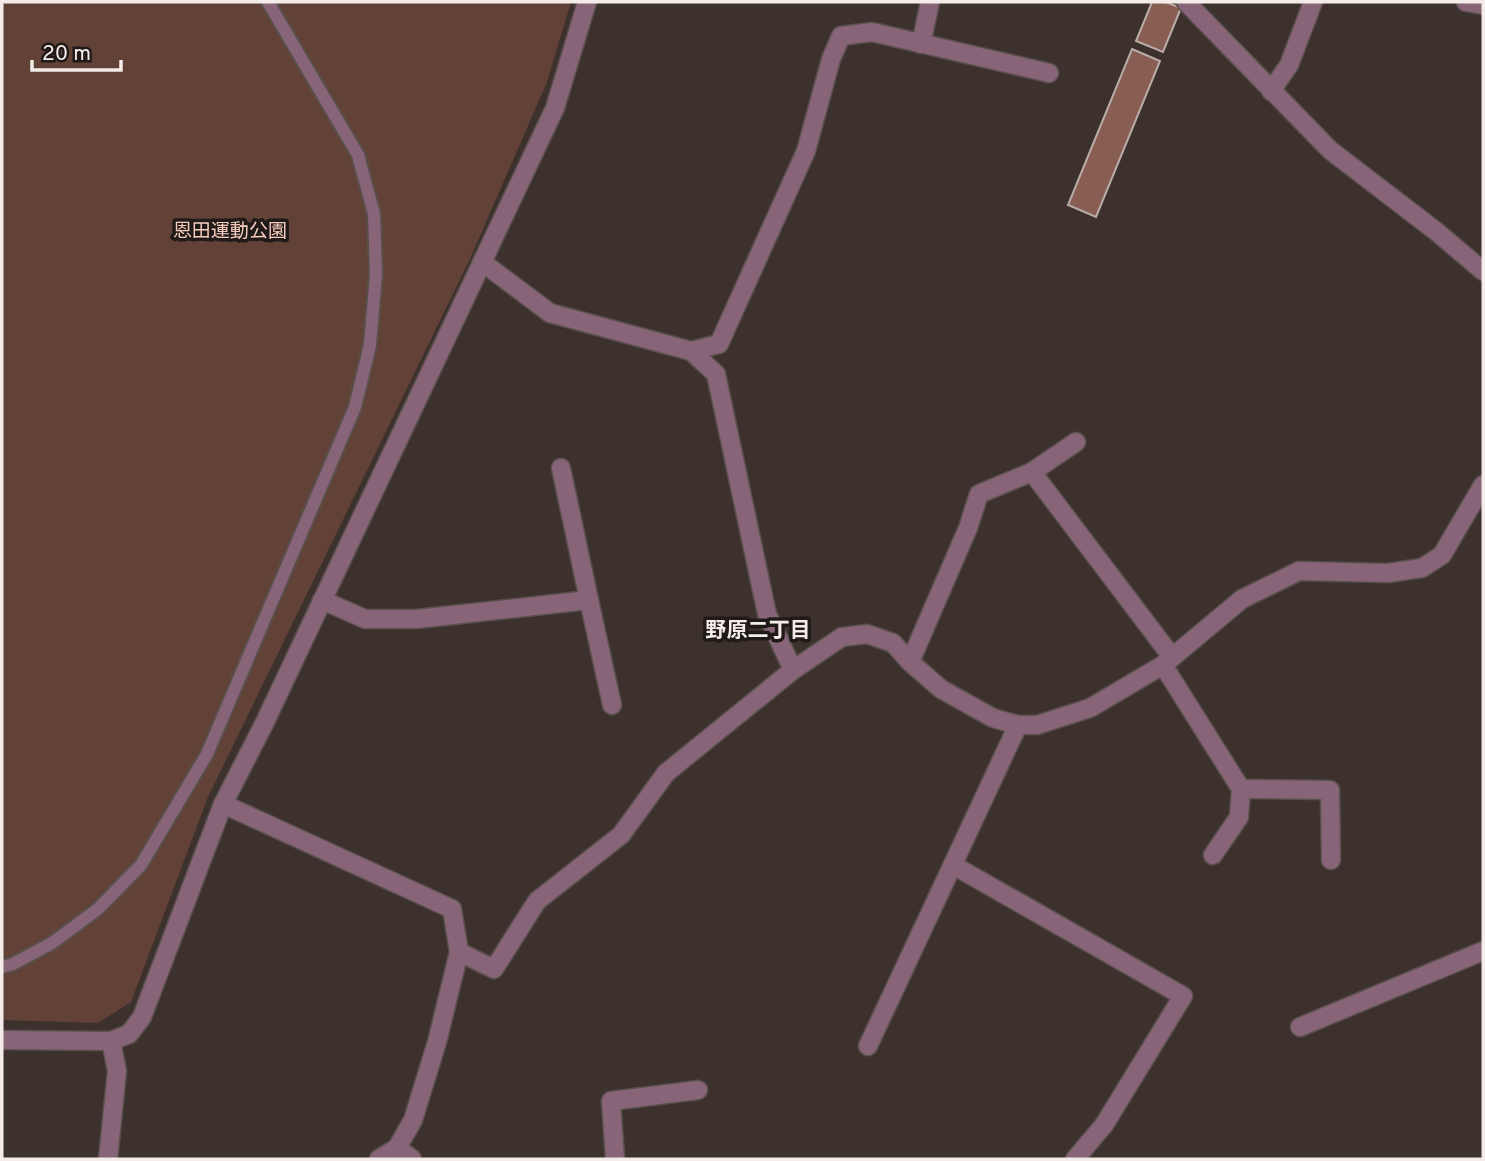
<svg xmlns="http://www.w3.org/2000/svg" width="1485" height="1161" font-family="Overpass,'Noto Sans JP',sans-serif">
  <rect width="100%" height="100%" fill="#3c312d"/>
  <polygon fill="#624236" points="2,2 571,2 547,82 470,259 208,797 131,1002 98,1023 2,1020"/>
  <g fill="#885e52" stroke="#baaca8" stroke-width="2">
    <polygon points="1152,2 1166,2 1181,8 1163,52 1136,41"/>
    <polygon points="1132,49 1160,61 1096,217 1068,205"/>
  </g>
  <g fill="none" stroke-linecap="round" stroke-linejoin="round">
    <g stroke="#594f4b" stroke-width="16">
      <polyline id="service" points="2,967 13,964 52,943 98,909 141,865 207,754 355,407 370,345 376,274 374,214 358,155 268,2"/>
    </g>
    <g stroke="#594f4b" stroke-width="21">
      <g id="minor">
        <polyline points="1186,2 1330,150 1437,232 1483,271"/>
        <polyline points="1466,2 1483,5"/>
        <polyline points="921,44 930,2"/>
        <polyline points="1271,91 1289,65 1313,2"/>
        <polyline points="482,262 550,313 691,351 716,374 767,614 793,670"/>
        <polyline points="691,351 719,344 806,151 831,59 841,36 872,32 1049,73"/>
        <polyline points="1032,472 1172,657"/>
        <polyline points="322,600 365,619 417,619 589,600 561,468"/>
        <polyline points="589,600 612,705"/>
        <polyline points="910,662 968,528 979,494 1032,472 1076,442"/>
        <polyline points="1163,665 1241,789 1239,817 1213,855"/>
        <polyline points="1241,789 1330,790 1331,860"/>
        <polyline points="223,804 452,909 459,952 437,1042 413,1120 397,1148 379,1159"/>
        <polyline points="953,865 1183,996 1104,1125 1075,1159"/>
        <polyline points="459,952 494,969 537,901 621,835 666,773 793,670 842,637 867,634 893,643 910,662 941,689 993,718 1018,725 1037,725 1090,708 1163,665 1242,599 1299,571 1388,573 1422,568 1442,555 1483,485"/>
        <polyline points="1300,1027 1483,951"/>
        <polyline points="2,1040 111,1041 129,1034 142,1017 223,804 264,724 555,108 587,2"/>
        <polyline points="868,1046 1018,725"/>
        <polyline points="397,1148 412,1159"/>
        <polyline points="108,1159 117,1071 111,1041"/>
        <polyline points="615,1159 611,1101 698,1090"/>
      </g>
    </g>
    <use href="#service" stroke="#886478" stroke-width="12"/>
    <use href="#minor" stroke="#886478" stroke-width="18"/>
  </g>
  <g text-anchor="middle" stroke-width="7" stroke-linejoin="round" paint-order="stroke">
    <g font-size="19" fill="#f7ccbd" stroke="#201b19">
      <text x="230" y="237">恩田運動公園</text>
    </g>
    <g font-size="21" font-weight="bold" fill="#f3ece9" stroke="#201b19">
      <text x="758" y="637">野原二丁目</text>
    </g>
  </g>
  <rect width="1485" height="1161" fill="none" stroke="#f3ece9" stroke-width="7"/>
  <path d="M32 60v10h89v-10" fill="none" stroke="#f3ece9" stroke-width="3.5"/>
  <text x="42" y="60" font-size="21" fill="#f3ece9" stroke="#201b19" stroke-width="5" paint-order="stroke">20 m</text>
</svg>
